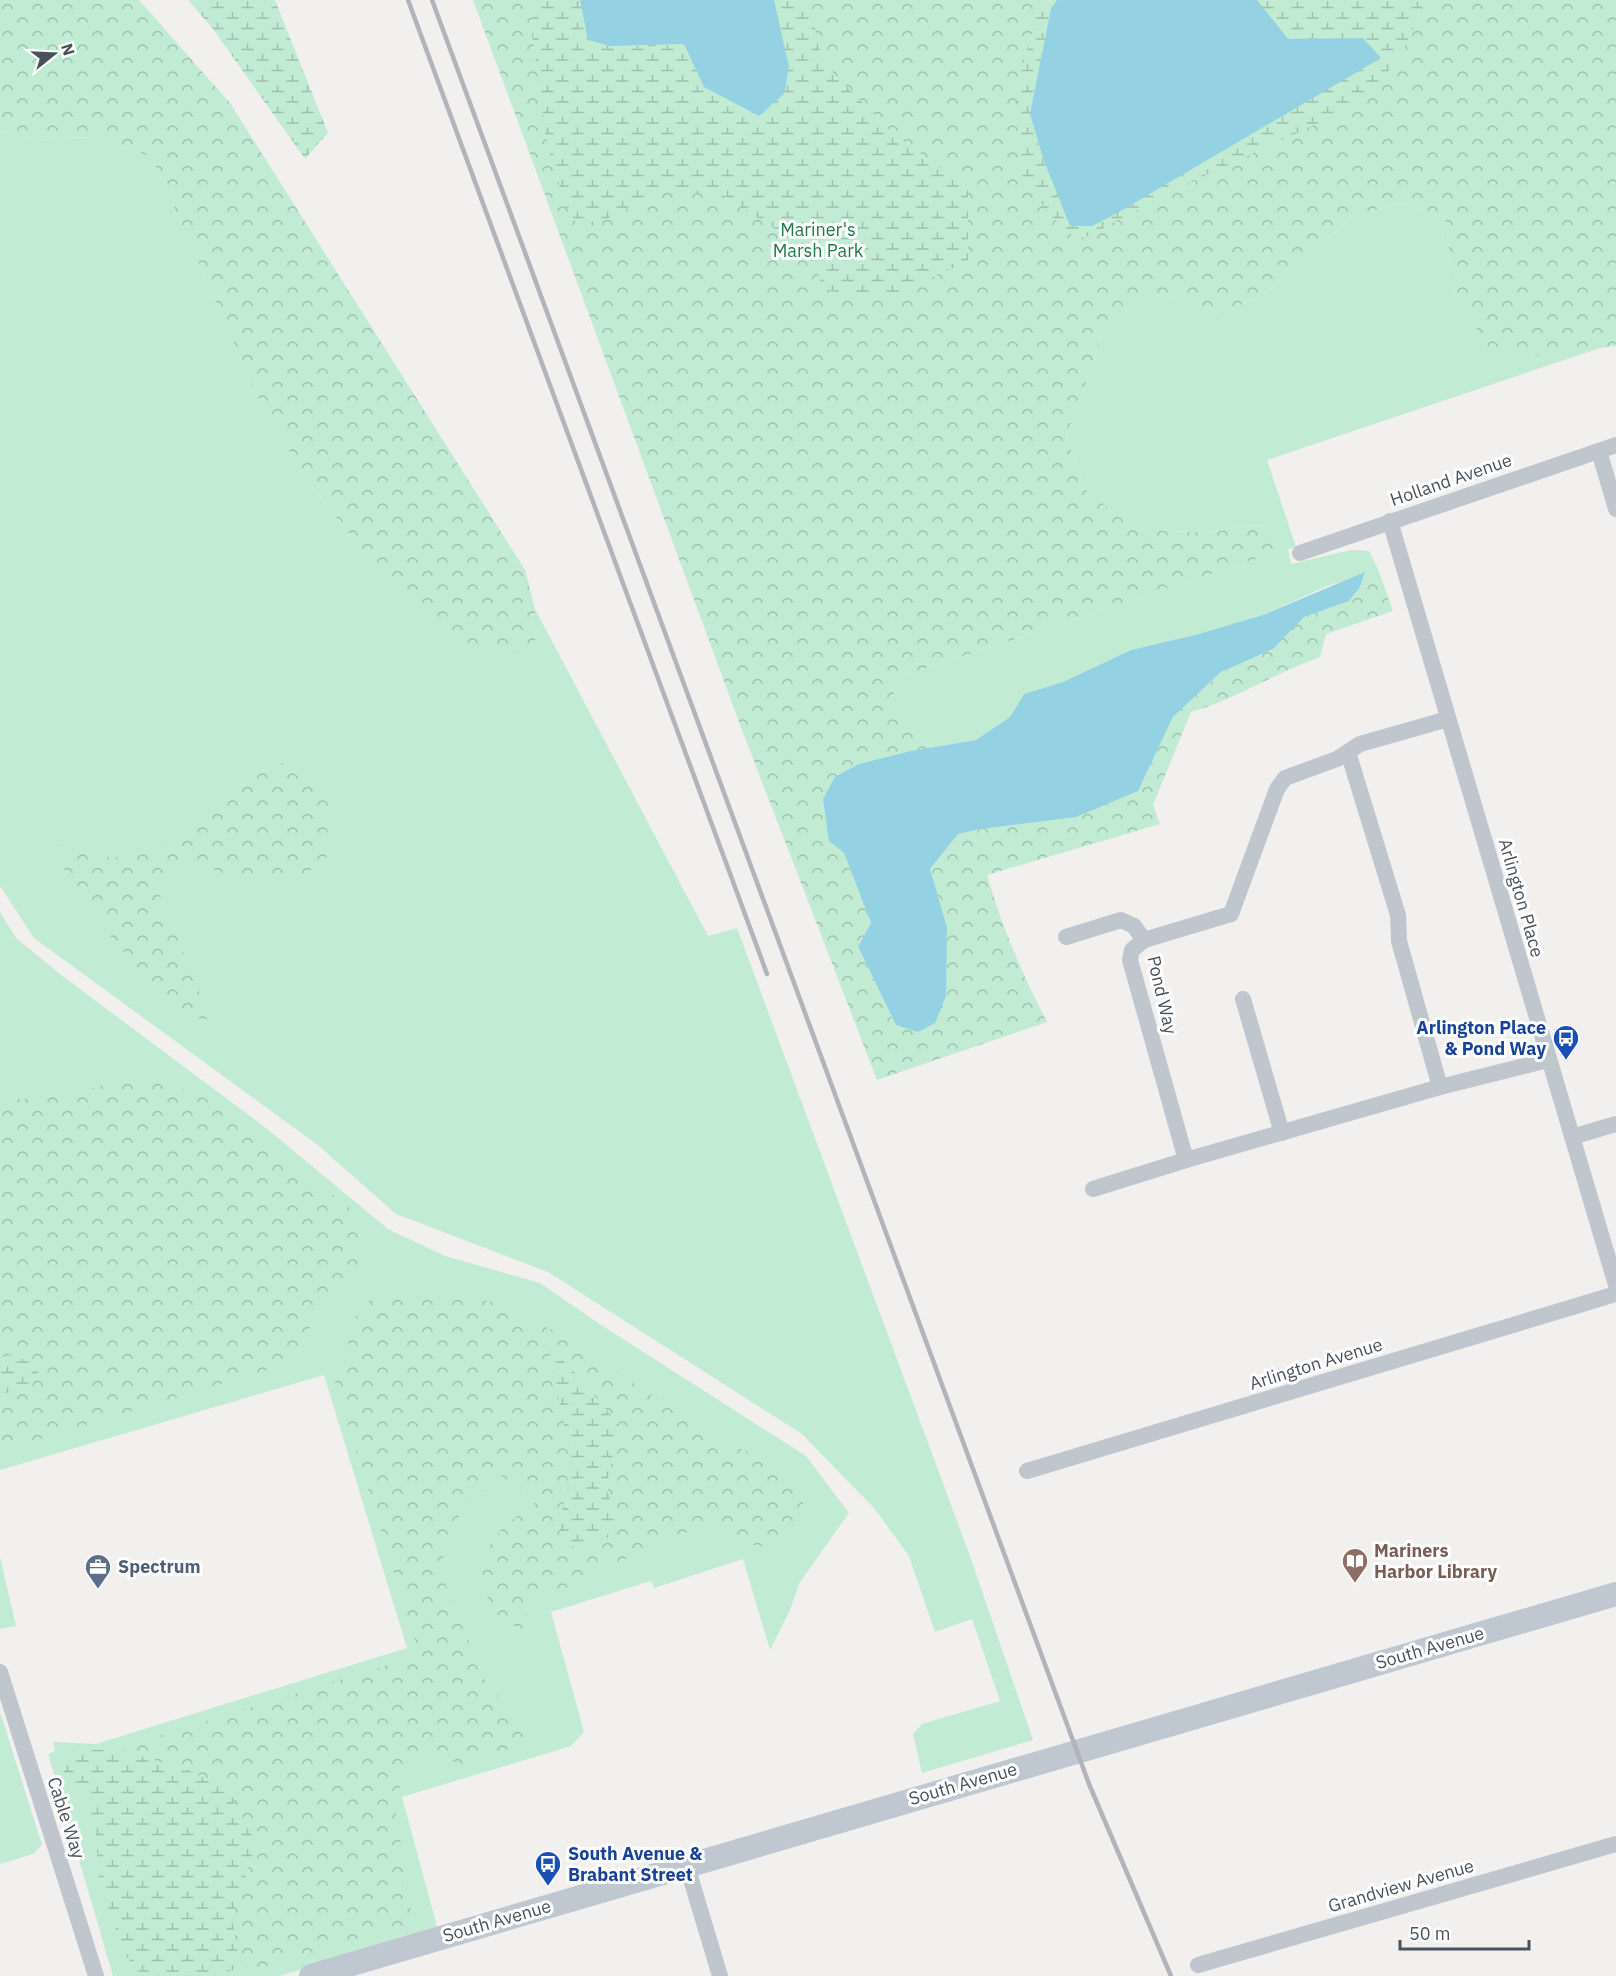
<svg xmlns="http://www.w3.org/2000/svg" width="1616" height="1976" font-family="'IBM Plex Sans',sans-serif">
  <defs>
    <pattern id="forest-crowns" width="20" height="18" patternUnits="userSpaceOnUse" patternTransform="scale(1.5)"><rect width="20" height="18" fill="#c2ebd3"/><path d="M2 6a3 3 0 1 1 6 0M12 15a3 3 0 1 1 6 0" fill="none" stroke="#a0c1ae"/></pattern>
    <pattern id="wetland-marsh" width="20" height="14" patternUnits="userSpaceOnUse" patternTransform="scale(1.5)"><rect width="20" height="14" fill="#c2ebd3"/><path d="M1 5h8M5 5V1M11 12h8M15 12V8" fill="none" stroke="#a0c1ae"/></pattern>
  </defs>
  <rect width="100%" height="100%" fill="#f2efef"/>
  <g fill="#c2ebd3">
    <polygon points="0,131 19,136 99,138 152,157 256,394 302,473 368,558 535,645 535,609 708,936 737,928 970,1556 1033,1740 922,1773 913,1734 922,1724 1000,1701 972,1619 935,1632 909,1556 874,1508 802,1434 548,1272 396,1214 319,1146 34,938 0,886"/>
    <polygon points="1403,203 1445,217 1454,293 1524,357 1612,344 1267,460 1296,547 1288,549 1291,564 1351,550 1369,551 1378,569 1325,587 1263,615 1195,635 1131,650 1063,682 1024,694 1010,717 976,740 934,747 885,710 903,676 1268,555 1280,548 1272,527 1250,525 1209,533 1134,529 1086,490 1066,436 1082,395 1101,336 1143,294 1184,298 1222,315 1270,290 1354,215"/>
    <polygon points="0,912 16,938 60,974 266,1128 388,1229 445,1256 540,1283 595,1321 806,1456 849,1513 800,1582 790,1610 770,1650 743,1559 654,1588 651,1581 551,1612 584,1732 571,1746 402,1797 438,1930 279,1976 113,1976 48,1754 55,1751 53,1742 96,1744 407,1648 324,1375 0,1470"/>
    <polygon points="0,1557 16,1626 0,1629"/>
    <polygon points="0,1712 42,1845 33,1854 0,1864"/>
  </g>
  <g fill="url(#forest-crowns)">
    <polygon points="0,0 139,0 230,103 525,570 535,609 535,645 525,652 493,653 448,635 368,558 302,473 256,394 152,157 99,138 19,136 0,131"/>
    <path d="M473 0H1616V346L1524 357 1490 349 1454 293 1445 217 1403 203 1354 215 1270 290 1222 315 1184 298 1143 294 1101 336 1082 395 1066 436 1086 490 1134 529 1209 533 1250 525 1272 527 1280 548 1268 555 903 676 885 710 934 747 859 764 829 841 844 853 871 923 858 948 896 1025 930 869 958 834 1138 791 1173 717 1221 672 1273 649 1303 617 1349 601 1360 587 1365 572 1378 569 1393 611 1326 634 1320 657C1275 673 1236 699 1191 712L1153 805 1160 824 987 875C1002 927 1022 974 1047 1022L877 1080 742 730Z"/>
    <polygon points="288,761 329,794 328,856 298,880 241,879 184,859 157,889 211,1020 178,1016 111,937 60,863 55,840 72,852 113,858 147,854 199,824 239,778"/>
    <polygon points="132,1076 182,1088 235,1112 281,1157 357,1213 364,1235 357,1265 319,1310 291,1363 0,1451 0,1101 70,1095"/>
    <path d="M414 1293 493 1302 569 1338 702 1431 778 1466 811 1515 775 1548 747 1544 714 1522 644 1549 578 1583 532 1602 522 1630C484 1614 487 1595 480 1558L503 1527 536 1502 501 1475 461 1511 439 1569 465 1630 480 1674 509 1708 528 1742 461 1766 440 1755 410 1757 399 1789 393 1795 411 1906 407 1924 256 1970 244 1967 237 1949 232 1918 256 1843 188 1770 116 1749 407 1659 416 1643 333 1376 348 1349 351 1322 369 1301Z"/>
  </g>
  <g fill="url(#wetland-marsh)">
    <polygon points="188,0 275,0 328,133 305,159 213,29"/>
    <polygon points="539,0 580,0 589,40 646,47 684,44 704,87 784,94 789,67 774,0 809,0 822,61 892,133 968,187 968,261 893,295 827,291 799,245 727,197 664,189 599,223 581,230 566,207 547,144 531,27"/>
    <polygon points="1044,0 1057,0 1051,9 1030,115 1044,162 1070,225 1272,121 1380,58 1362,38 1288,39 1257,0 1425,0 1403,51 1366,101 1178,188 1079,241 1052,217 1023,180 1016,90 1036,18"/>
    <polygon points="549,1351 566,1363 619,1424 607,1483 616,1534 578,1550 559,1537 563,1505 573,1469"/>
    <polygon points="9,1355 30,1361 38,1372 29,1392 0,1393 0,1358"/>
    <polygon points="116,1749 188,1770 229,1791 256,1843 232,1918 237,1949 244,1967 211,1976 148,1976 136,1970 123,1951 99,1879 96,1835 88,1798 65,1780 61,1755 74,1751"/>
  </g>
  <g fill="#94d1e3">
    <polygon points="580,0 774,0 789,67 784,94 759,116 704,87 684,44 610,46 588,40"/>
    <polygon points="1057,0 1257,0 1288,39 1363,38 1381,58 1119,212 1092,226 1070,226 1044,161 1030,114 1051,9"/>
    <polygon points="1365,572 1360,587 1349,601 1304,617 1273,649 1221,672 1173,717 1138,791 1076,817 980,829 958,834 930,869 947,928 946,996 935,1023 918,1032 896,1025 858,947 871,923 844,853 829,841 823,799 835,777 859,764 911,751 976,740 1010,717 1024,694 1063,682 1131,650 1195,635 1263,615"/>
  </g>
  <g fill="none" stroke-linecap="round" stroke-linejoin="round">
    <g stroke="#bfc6cd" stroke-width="16">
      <polyline points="1599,451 1616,509"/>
      <polyline points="1390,521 1616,1285"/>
      <polyline points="1300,553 1616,445"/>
      <polyline points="1448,719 1360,744 1337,759 1285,778 1277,789 1231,914 1144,940 1132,950 1130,960 1186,1160 1440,1087 1548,1060"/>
      <polyline points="1348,752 1398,915 1399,941 1440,1087"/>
      <polyline points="1066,937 1121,920 1134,926 1144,940"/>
      <polyline points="1243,999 1282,1133"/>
      <polyline points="1572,1137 1616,1124"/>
      <polyline points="1093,1189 1186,1160"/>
      <polyline points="1027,1471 1616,1294"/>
      <polyline points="0,1672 96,1976"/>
      <polyline points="687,1866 720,1976"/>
      <polyline points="1198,1965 1616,1844"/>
    </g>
    <polyline stroke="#bfc7d1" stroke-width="24" points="311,1976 1616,1594"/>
    <g stroke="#b2b4b9" stroke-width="4.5">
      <polyline points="408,0 767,974"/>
      <polyline points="432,0 1089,1784 1171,1976"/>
    </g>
  </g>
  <defs>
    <g id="bus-pin" transform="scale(1.35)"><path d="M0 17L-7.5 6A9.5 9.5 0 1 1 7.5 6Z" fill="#1a4fb4" stroke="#fff"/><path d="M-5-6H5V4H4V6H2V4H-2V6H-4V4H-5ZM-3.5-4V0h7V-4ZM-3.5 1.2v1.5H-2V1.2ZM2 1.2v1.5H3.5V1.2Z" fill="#fff"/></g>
    <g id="library-pin" transform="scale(1.35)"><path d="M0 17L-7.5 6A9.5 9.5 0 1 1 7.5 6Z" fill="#8d6e63" stroke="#fff"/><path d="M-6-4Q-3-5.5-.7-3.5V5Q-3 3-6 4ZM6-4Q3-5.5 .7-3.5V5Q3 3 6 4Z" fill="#fff"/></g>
    <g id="office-pin" transform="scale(1.35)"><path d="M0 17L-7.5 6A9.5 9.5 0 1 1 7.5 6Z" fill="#5c6f8a" stroke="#fff"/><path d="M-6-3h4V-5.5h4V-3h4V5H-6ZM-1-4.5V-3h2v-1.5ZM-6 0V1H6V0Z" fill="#fff"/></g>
  </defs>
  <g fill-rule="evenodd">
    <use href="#bus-pin" x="1566" y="1038"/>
    <use href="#library-pin" x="1355" y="1561"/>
    <use href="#office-pin" x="98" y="1567"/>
    <use href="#bus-pin" x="548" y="1864"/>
  </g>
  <g text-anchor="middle" stroke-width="6" stroke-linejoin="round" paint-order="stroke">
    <g font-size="18" fill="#20764d" stroke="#fff">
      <text x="818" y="236">Mariner's<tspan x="818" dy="21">Marsh Park</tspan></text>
    </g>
    <g font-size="18" fill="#49525b" stroke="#fff">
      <text transform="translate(1451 480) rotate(-19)" y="6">Holland Avenue</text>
      <text transform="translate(1521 898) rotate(74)" y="6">Arlington Place</text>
      <text transform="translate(1162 995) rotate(77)" y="6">Pond Way</text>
      <text transform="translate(1316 1364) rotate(-17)" y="6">Arlington Avenue</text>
      <text transform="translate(1430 1648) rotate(-16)" y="6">South Avenue</text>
      <text transform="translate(963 1784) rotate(-16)" y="6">South Avenue</text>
      <text transform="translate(66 1818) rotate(72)" y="6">Cable Way</text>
      <text transform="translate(1401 1886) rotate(-16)" y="6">Grandview Avenue</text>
      <text transform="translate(497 1921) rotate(-16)" y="6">South Avenue</text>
    </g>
    <g font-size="18" font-weight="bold" fill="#164399" stroke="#fff" text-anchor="end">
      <text x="1546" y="1034">Arlington Place<tspan x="1546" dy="21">&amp; Pond Way</tspan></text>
      <text x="568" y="1860" text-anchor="start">South Avenue &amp;<tspan x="568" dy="21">Brabant Street</tspan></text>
    </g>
    <g font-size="18" font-weight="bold" fill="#785e54" stroke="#fff" text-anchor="start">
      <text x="1374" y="1557">Mariners<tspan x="1374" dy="21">Harbor Library</tspan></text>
    </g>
    <g font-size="18" font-weight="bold" fill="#4e5e75" stroke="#fff" text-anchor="start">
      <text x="118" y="1573">Spectrum</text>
    </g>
  </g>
  <g transform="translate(54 54) rotate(72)" stroke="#ffffff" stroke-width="4.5" paint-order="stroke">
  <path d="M0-4.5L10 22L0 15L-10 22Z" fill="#49525b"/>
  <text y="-9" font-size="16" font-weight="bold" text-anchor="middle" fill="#49525b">N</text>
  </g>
  <path d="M1400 1940v9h129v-9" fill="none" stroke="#49525b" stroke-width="3"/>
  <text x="1409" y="1940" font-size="18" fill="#49525b" stroke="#ffffff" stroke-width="4.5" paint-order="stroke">50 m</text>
</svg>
